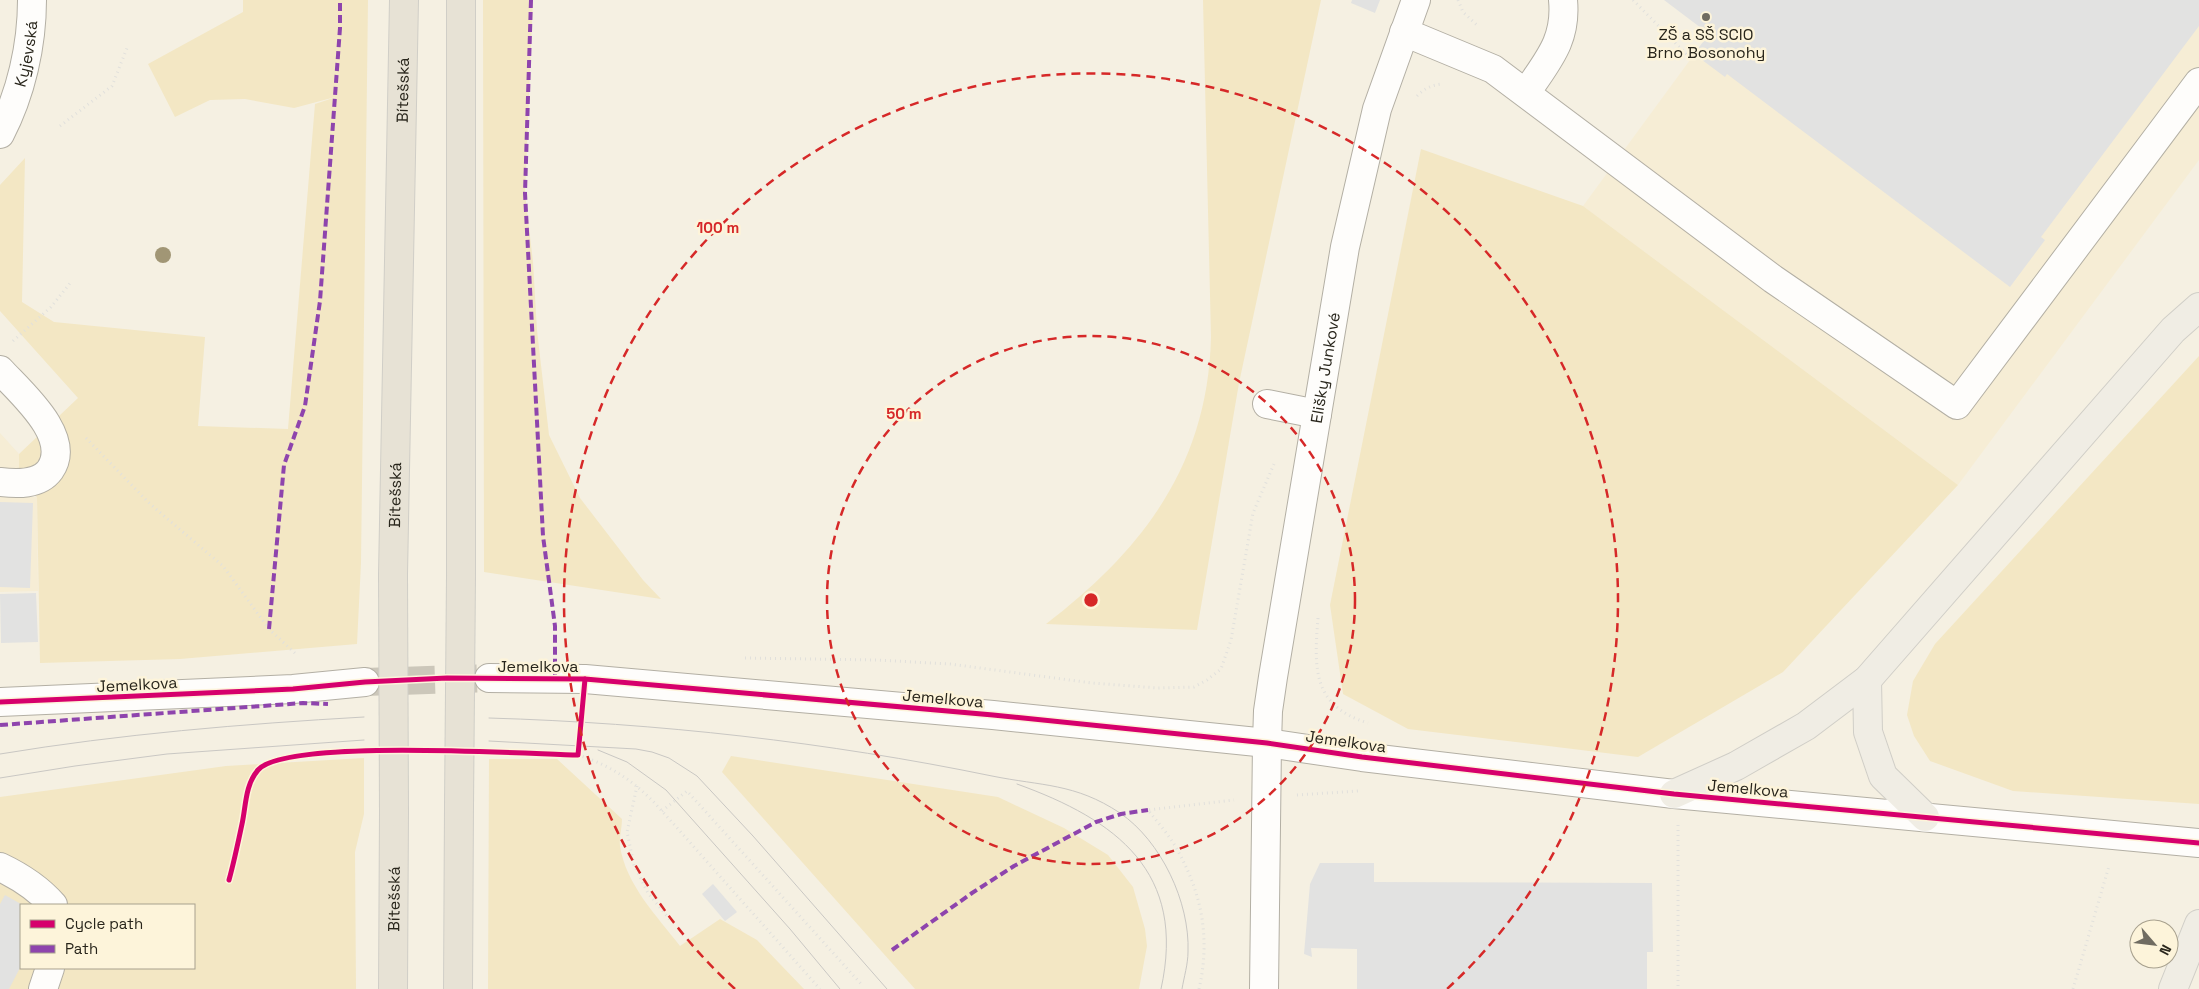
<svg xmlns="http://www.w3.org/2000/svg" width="2199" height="989" font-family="'Space Grotesk',sans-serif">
  <rect width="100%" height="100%" fill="#f5f0e2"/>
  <g fill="#f6edd5">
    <polygon points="2199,0 2199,160 1958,485 1583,206 1709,34"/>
    <polygon points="0,433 19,454 19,497 37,497 38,591 0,592"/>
  </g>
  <g fill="#f3e7c4" fill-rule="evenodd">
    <polygon points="243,0 368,0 361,563 357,644 180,659 40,663 37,497 19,484 19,454 78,398 0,311 0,185 25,158 22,302 54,322 205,337 198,426 288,429 315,104 339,96 294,108 245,99 210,100 175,117 148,64 243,12"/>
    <polygon points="483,0 533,0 525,193 533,262 537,330 549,435 580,498 643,580 661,599 484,572"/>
    <path d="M1203 0H1321L1239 383 1197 630 1046 624C1144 549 1208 464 1211 337Z"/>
    <polygon points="1421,149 1583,206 1958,485 1783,672 1638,757 1408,729 1343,694 1330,605"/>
    <polygon points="2199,356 2199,804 2013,791 1930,761 1914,736 1907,715 1913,681 1935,644"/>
    <polygon points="731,756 998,797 1064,828 1108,855 1133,887 1145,929 1147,946 1139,989 915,989 722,772"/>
    <path d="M364 758V814L355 852 356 989H0V797L226 766ZM21 905H194V968H21Z"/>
    <path d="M489 759H557L622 819C622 828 619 838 620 846 626 885 657 916 680 946L720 919 757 940 804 989H488Z"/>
  </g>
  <g fill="#e2e2e1">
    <polygon points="1352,0 1380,0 1375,13 1351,3"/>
    <polygon points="1664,0 2199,0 2199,26 2041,237 2045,240 2010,287 1727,74 1725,77 1694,54 1709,34"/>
    <polygon points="0,502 33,503 30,588 0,587"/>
    <polygon points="36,593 38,642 1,643 0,594"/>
    <polygon points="1320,863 1374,863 1374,882 1652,883 1653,952 1647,952 1647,989 1357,989 1357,949 1311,948 1312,957 1304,954 1310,884"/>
    <polygon points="713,884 737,912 725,921 702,894"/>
    <polygon points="5,895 21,904 21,966 9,989 0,989 0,904"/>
  </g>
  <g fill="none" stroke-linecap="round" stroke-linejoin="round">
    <polyline stroke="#ccc7ba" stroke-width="28" stroke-dasharray="28 14" stroke-linecap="butt" points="365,682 489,678"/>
    <g stroke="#b3afa4" stroke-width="30">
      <g id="minor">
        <polyline points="1404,32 1493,69 1773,279 1957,405 2199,82"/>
        <path d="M1526 93C1547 61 1567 41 1563 0"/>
        <path id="s1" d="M0 134C21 94 32 45 32 0"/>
        <path d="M0 370C21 393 73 437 50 470 39 485 17 484 0 482"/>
        <polyline points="1267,404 1317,414"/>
        <polyline points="489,678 585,679 993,715 1267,743 1362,757 1674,794 2199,843"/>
        <polyline points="0,702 293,689 365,682"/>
        <path d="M0 867C19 876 39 889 53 905"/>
        <polyline points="43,989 50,968"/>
        <path id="s2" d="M1264 989 1267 743 1268 711 1273 677 1345 247 1377 109 1416 0"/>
      </g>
    </g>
    <g stroke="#d0cec7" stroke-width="30">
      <g id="major">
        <polyline points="1867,680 1868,732 1883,776 1925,817"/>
        <polyline points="1674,794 1736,766 1806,726 1867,680 2173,330 2199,307"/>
        <polyline points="2173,989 2199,924"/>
      </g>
    </g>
    <g stroke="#d0cec7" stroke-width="30">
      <g id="highway">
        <path id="s3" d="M393 575 404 0"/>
        <polyline points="461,576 461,0"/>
        <path id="s4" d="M393 989 394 812"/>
        <polyline points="458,989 459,806"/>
      </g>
    </g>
    <g stroke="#e1e0dc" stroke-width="3" stroke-dasharray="1 4" stroke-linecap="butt">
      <polyline points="1458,0 1463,12 1478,26"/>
      <polyline points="1633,0 1690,58"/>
      <path d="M1417 96C1425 88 1432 85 1442 84"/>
      <polyline points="60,126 112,86 127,48"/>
      <polyline points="13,341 51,307 71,282"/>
      <polyline points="86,438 150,504 223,566 269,629 297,655"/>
      <path d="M1318 618C1314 668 1312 706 1368 723"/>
      <polyline points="745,658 876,660 950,664 1092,683 1158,688 1194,687 1207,680 1221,669 1231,640 1253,513 1274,464"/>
      <path d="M582 710 578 755C613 766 638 784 662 811L820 989"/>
      <polyline points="637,786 627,832 634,865 648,893 672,922"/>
      <polyline points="1297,795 1358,791"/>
      <polyline points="662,811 687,791 862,985"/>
      <polyline points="1678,825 1678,989"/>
      <path d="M1199 989C1210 941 1203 897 1179 853 1171 837 1158 823 1148 810L1234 800"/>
      <polyline points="2073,989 2109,866"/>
    </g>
    <use href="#minor" stroke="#fefdfb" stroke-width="28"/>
    <use href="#major" stroke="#f0ede4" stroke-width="28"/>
    <use href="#highway" stroke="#e7e2d5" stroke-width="28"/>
    <g stroke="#c9c7c3" stroke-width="1">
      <path d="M489 718C658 723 827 742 992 776 1041 786 1075 783 1120 813 1161 841 1190 902 1188 952 1188 964 1184 977 1182 989"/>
      <polyline points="489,741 636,749 652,752 669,758 697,776 753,836 887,989"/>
      <polyline points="598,750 627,762 666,790 790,929 840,989"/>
      <path d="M0 754C121 734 242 724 364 717"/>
      <polyline points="0,778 75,766 167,754 364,740"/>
      <path d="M1017 784C1117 820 1187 872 1161 989"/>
    </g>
    <g stroke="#d0cec7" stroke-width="30" stroke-linecap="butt">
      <g id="highway-bridge">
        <polyline points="393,575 394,812"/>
        <polyline points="459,806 461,576"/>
      </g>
    </g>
    <use href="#highway-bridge" stroke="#e7e2d5" stroke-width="28"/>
    <g stroke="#8e44ad" stroke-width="4" stroke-dasharray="8 4" stroke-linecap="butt">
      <polyline points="531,0 525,193 543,536 555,626 555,678"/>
      <polyline points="269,629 284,465 305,406 320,301 340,28 340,0"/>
      <polyline points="0,725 303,703 328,704"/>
      <polyline points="892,950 972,893 1014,866 1096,822 1121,814 1148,810"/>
    </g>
    <g stroke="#fdf4da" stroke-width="8">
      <g id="cycleway">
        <polyline points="0,702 293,689 365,682 447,678 585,679 993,715 1267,743 1362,757 1674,794 2199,843"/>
        <path d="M229 880C234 862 238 843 242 824 246 806 245 785 258 770 285 738 527 754 578 755L585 679"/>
      </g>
    </g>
    <use href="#cycleway" stroke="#d6006c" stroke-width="5"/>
  </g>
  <circle fill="#a19675" cx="163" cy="255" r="8"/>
  <g fill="none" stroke="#d62828" stroke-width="2.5" stroke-dasharray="9 6">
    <circle cx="1091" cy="600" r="264"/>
    <path d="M735 989A527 527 0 1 1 1447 989"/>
  </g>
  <circle fill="#706c61" stroke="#fdf4da" stroke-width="2" cx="1706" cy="17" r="5"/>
  <g text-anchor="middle" stroke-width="5" stroke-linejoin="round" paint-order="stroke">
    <g font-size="16" fill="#28251b" stroke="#fdf4da">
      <text x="1706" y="40">ZŠ a SŠ SCIO<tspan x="1706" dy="18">Brno Bosonohy</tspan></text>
    </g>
    <g font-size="16" fill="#28251b" stroke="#fdf4da">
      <text dy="6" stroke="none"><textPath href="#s1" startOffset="85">Kyjevská</textPath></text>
      <text dy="6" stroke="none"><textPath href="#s3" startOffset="485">Bítešská</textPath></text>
      <text dy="6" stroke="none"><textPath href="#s2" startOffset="626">Elišky Junkové</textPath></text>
      <text dy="6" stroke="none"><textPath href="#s3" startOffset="80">Bítešská</textPath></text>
      <text x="538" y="672">Jemelkova</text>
      <text transform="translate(137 684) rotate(-3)" y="6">Jemelkova</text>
      <text transform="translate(943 698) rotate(5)" y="6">Jemelkova</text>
      <text transform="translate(1346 741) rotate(8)" y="6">Jemelkova</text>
      <text transform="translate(1748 788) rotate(5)" y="6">Jemelkova</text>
      <text dy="6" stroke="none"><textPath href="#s4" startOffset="90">Bítešská</textPath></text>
    </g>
  </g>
  <circle cx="1091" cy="600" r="8" fill="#d62828" stroke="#fdf4da" stroke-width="2.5"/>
  <g font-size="15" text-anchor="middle" font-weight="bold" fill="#d62828" stroke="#fdf4da" stroke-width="5" stroke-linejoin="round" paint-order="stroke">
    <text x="718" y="233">100 m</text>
    <text x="904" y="419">50 m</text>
  </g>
  <rect x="20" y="904" width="175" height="65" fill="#fdf4da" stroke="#a8a18e"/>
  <rect x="30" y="920" width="25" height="8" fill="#d6006c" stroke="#a8a18e"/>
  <text x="65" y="929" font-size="15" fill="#28251b">Cycle path</text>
  <rect x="30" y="945" width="25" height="8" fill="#8e44ad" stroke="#a8a18e"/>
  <text x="65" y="954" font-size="15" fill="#28251b">Path</text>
  <g transform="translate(2154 944) rotate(118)"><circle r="24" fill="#fdf4da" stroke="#a8a18e"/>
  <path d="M0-4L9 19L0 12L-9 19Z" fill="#706c61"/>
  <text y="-8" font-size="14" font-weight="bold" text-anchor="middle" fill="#28251b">N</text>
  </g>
</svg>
